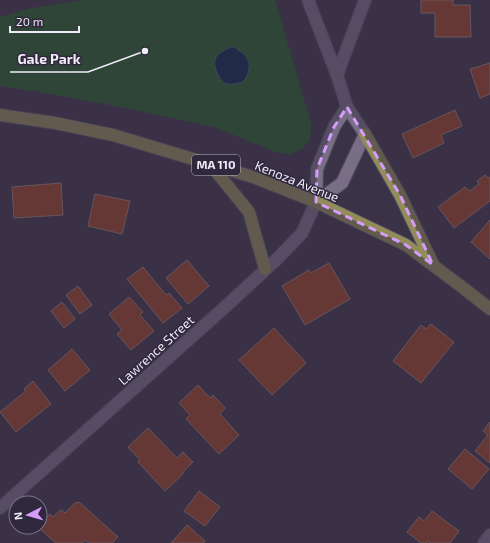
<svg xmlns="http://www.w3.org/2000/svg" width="490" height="543" font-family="'Exo 2',sans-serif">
  <rect width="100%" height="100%" fill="#3a3247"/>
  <polygon fill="#205e27" points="86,0 275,0 311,124 310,140 302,149 289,154 276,152 214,127 131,109 40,92 0,86 0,17 32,8"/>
  <path fill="#042247" stroke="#4a5e7c" d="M231 47H236L238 50C252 57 252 71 243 82 238 83 232 85 227 84 221 82 220 78 217 73 211 58 217 53 231 47Z"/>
  <g fill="#993e21" stroke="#9d8178">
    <polygon points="421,0 453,0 453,5 470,5 471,37 435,37 435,13 421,13"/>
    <polygon points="490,63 490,94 480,98 470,69"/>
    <polygon points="455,110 462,126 441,135 444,143 413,158 402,134"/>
    <polygon points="485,175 488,178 490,177 490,201 454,228 438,207 465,187 470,191 479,184 477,181"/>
    <polygon points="61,183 63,215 14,218 12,187"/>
    <polygon points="95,194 130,201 122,234 88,226"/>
    <polygon points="490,220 490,259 471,242"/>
    <polygon points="187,260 209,286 188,304 166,278"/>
    <polygon points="329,263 350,299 305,325 282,286 309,270 311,273"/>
    <polygon points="143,267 166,295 169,293 182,308 163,323 127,279"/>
    <polygon points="78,286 92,305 80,314 66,295"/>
    <polygon points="129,297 143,312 140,315 154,331 131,350 117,334 122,330 109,314"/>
    <polygon points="62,302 75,319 64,328 51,311"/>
    <polygon points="431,324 454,342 421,383 393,361 421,325 426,329"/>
    <polygon points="274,328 306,363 272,395 239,360"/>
    <polygon points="72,349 90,370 65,391 48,370"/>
    <polygon points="33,381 51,404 16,432 0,412 26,391 24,389"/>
    <polygon points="198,385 210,398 213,395 225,408 220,414 239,435 219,454 186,419 190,415 179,403"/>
    <polygon points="490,422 490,463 475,451 488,435 483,431"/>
    <polygon points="148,428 177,458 183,452 193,462 184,471 182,475 165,491 138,462 140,460 128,447"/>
    <polygon points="465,449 489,469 472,489 448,469"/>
    <polygon points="199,491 220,507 205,526 184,511"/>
    <polygon points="79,502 118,537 112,543 89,543 85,540 82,543 56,543 38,527 40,527 40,525 50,514 53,517 61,510 65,513 75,503"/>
    <polygon points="432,511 459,531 450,543 430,543 427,541 426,543 421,543 407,532 419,517 424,521"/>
    <polygon points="187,525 205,541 203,543 171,543"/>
  </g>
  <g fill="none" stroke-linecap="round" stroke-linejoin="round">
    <g stroke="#575062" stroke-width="14">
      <g id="minor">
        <polyline points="308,0 337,75 347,107 365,134 342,183 316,202"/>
        <polyline points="316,202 317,169 334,127 347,107"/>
        <polyline points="484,543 490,535"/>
      </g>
    </g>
    <g stroke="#575062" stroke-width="14">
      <polyline id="tertiary" points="0,508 224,308 278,258 302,233 316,202"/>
    </g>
    <g stroke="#575062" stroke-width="14">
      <polyline id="secondary" points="337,75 365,0"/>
    </g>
    <g stroke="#575062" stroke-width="14">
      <g id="primary">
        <polyline points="0,115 55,123 113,135 253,177 316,202 406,245 462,287 490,309"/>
        <polyline points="365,134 400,195 433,264"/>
        <polyline points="210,164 249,212 265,269"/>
      </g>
    </g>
    <use href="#minor" stroke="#786f87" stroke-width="12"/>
    <use href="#tertiary" stroke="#786f87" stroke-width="12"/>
    <use href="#secondary" stroke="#786f87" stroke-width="12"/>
    <use href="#primary" stroke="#928c58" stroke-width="12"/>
  </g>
  <path d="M0 0H490V543H0ZM347 107 400 195 433 265 406 245 316 202 317 169 334 127Z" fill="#3a3247" fill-opacity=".55" fill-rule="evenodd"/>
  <path fill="none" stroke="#d49cfc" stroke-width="3" stroke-dasharray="8 5" stroke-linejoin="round" d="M347 107 400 195 433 265 406 245 316 202 317 169 334 127Z"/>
  <g text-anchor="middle" stroke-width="3" stroke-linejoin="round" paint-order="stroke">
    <rect fill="#30283c" stroke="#b6b0c0" stroke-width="1" x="192" y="155" width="48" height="20" rx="3"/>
    <g font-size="12" font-weight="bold" fill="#efebf8">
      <text x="216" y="169">MA 110</text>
    </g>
    <g font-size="13" fill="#efebf8" stroke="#30283c">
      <text transform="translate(297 181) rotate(22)" y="5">Kenoza Avenue</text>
      <text transform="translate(156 350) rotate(-42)" y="5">Lawrence Street</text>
    </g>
  </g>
  <path fill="none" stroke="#efebf8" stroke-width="1.5" d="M145 51L88 72H10"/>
  <circle fill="#efebf8" stroke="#30283c" stroke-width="1.5" cx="145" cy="51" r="4"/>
  <g font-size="14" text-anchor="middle" font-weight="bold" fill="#efebf8" stroke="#30283c" stroke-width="3" stroke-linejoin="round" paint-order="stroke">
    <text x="49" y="64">Gale Park</text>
  </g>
  <g transform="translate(28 515) rotate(264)"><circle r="19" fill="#30283c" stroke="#7c7687"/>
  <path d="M0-3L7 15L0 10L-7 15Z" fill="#d49cfc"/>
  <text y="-6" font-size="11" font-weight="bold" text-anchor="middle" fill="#efebf8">N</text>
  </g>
  <path d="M10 26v6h69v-6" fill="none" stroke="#efebf8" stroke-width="2"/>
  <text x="16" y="26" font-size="12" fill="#efebf8" stroke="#30283c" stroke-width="3" paint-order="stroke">20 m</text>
</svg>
